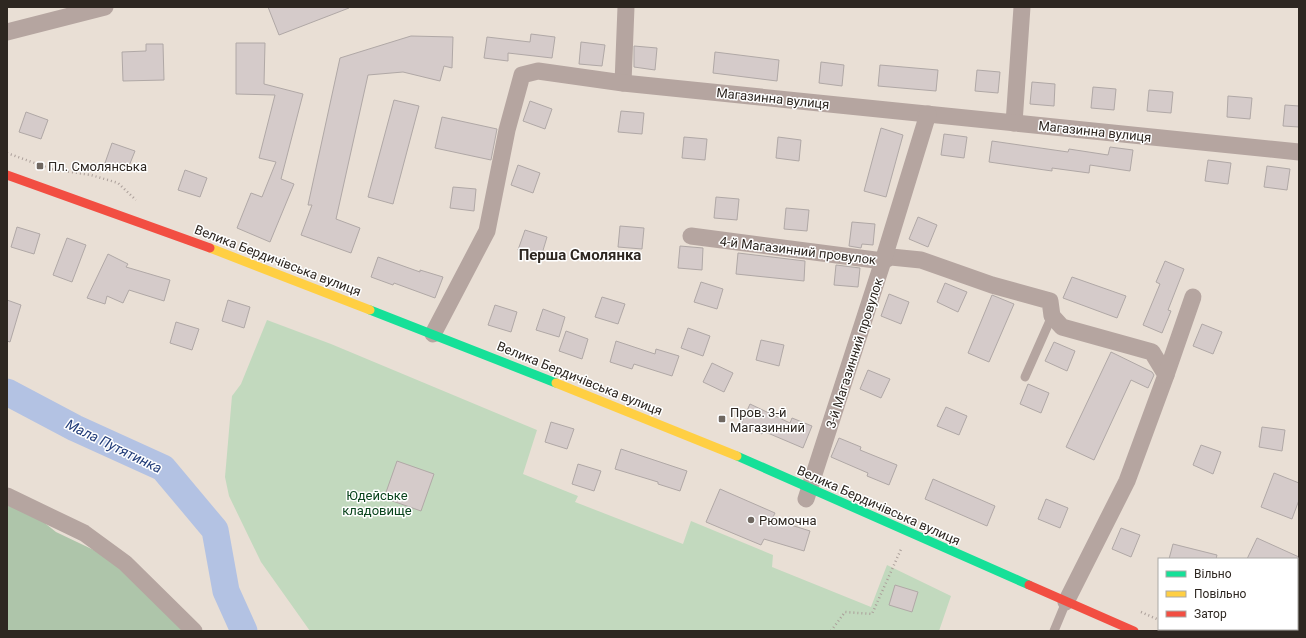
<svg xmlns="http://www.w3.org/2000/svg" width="1306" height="638" font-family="Roboto,sans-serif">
  <rect width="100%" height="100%" fill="#e9dfd5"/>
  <polygon fill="#c2d9be" points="267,320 331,344 537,430 523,474 578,496 575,502 683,544 691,521 773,555 772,567 871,607 887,565 951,596 939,631 310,631 261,562 229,496 225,477 232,396 241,384"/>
  <polygon fill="#aec5aa" points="7,495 12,497 56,532 121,563 193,631 7,631"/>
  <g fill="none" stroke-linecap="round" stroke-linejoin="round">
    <polyline stroke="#b3c2e3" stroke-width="27" points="7,392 75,428 163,468 215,530 226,591 244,631"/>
  </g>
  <g fill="#d5cbca" stroke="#b0a8a6">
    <polygon points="268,7 349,7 349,8 279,35"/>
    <polygon points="531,34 555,37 552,58 508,53 508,61 484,58 487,37 530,42"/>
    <polygon points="411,36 453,37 452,68 444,66 440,81 403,72 368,75 336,219 360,228 351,253 301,235 312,205 308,205 340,58"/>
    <polygon points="581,42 605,45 602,66 579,64"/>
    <polygon points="236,43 265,43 264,84 303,94 281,179 294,184 270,242 237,228 251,193 262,197 276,162 259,158 275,95 236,94"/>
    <polygon points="146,44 163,44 164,80 123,81 122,52 146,51"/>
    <polygon points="634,46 657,48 655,70 634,67"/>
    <polygon points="715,52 779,60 777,81 713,73"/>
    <polygon points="821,62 844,65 842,86 819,83"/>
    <polygon points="880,65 938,70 936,91 878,86"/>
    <polygon points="977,70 1000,72 998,93 975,91"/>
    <polygon points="1032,82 1055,84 1054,106 1030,104"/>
    <polygon points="1093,87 1116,89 1114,110 1091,108"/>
    <polygon points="1149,90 1173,92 1171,113 1147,111"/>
    <polygon points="1228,96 1252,98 1250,119 1227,117"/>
    <polygon points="394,100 419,106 393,204 368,197"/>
    <polygon points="530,101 552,109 545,129 523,121"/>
    <polygon points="1285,105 1299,106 1299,127 1283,126"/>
    <polygon points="621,111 644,113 642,134 618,132"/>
    <polygon points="26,112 48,120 41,139 19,132"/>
    <polygon points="442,117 497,129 491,160 435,148"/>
    <polygon points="881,128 903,135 886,197 864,191"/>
    <polygon points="944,134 967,137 964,158 941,155"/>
    <polygon points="684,137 707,139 705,160 682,158"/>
    <polygon points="778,137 801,140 799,161 776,158"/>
    <polygon points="992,141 1068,152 1069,149 1108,155 1110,147 1133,150 1130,171 1090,165 1089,173 1052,168 1052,171 989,162"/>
    <polygon points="112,143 135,151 127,171 105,163"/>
    <polygon points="1208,160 1231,163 1228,184 1205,181"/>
    <polygon points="518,165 540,173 533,193 511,185"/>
    <polygon points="1267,166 1290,169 1287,190 1264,187"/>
    <polygon points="185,170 207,178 200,197 178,190"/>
    <polygon points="453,187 476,189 474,211 450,208"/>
    <polygon points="716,197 739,199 737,220 714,218"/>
    <polygon points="786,208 809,210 807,231 784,229"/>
    <polygon points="918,217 937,225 928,247 909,239"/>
    <polygon points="852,222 875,224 873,245 862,244 861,248 849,246"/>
    <polygon points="620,226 644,228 642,249 618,247"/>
    <polygon points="17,227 40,234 34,254 11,247"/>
    <polygon points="525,230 547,237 541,257 518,250"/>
    <polygon points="67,238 86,245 72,282 53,275"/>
    <polygon points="680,246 703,248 702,270 678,268"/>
    <polygon points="738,253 805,261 804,281 736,274"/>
    <polygon points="108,254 128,264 126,267 170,280 164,301 129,290 123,303 107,296 105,304 87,298"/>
    <polygon points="378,257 420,272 420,270 443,277 435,298 394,283 393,285 371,277"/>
    <polygon points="1165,261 1184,269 1168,310 1171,311 1162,333 1143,325 1160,284 1156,282"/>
    <polygon points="836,265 860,268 858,287 834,285"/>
    <polygon points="1072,277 1126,296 1117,318 1063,298"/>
    <polygon points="701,282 723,289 717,309 694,302"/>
    <polygon points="945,283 967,292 958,312 937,302"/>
    <polygon points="889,294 909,302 901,324 881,316"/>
    <polygon points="992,295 1014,304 989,362 968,353"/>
    <polygon points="602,297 625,304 618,324 595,317"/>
    <polygon points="7,300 21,305 10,342 7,341"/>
    <polygon points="228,300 250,307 244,328 222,321"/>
    <polygon points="495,305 517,312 511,332 488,325"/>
    <polygon points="543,309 565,317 559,337 536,330"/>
    <polygon points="176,322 199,329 192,350 170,343"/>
    <polygon points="1202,324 1222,332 1213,354 1193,346"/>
    <polygon points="688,328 710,336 703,356 681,348"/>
    <polygon points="566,331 588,339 582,359 559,351"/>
    <polygon points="761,340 784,345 779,366 756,360"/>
    <polygon points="616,341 655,354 656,349 679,356 672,376 634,364 632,369 610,362"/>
    <polygon points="1054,342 1075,351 1067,371 1045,361"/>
    <polygon points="1111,352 1152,372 1154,375 1148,388 1131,380 1094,460 1066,447"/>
    <polygon points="712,363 733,373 724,392 703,382"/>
    <polygon points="868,370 890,379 881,398 860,389"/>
    <polygon points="1028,384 1049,393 1041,413 1020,404"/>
    <polygon points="750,404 790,423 792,418 812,426 803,448 763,431 762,434 741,424"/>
    <polygon points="946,407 967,416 959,435 937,426"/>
    <polygon points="551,422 574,429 567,449 545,442"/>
    <polygon points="1262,427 1285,430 1282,451 1259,447"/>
    <polygon points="839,438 861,447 860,450 897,465 889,485 867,476 868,473 831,457"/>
    <polygon points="1201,445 1221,452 1213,474 1193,465"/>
    <polygon points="621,449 687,471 680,491 658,484 658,482 615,469"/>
    <polygon points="397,461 434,474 421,511 384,498"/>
    <polygon points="578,464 601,471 594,491 572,484"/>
    <polygon points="1274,473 1299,483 1299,500 1292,519 1261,507"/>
    <polygon points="933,479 995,506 987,526 925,499"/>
    <polygon points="720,489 775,513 772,519 810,531 804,551 764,539 761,545 706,522"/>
    <polygon points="1046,499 1068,508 1060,528 1038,519"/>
    <polygon points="1121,528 1140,535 1131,557 1112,549"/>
    <polygon points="1257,538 1299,557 1299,559 1247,559"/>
    <polygon points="1173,544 1217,555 1216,559 1169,559"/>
    <polygon points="895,585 918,592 912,612 889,605"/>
  </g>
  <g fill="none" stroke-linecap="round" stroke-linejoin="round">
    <g stroke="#ab9f9a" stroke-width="2.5" stroke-dasharray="1 3" stroke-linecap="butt">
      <polyline points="7,153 51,169 91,175 118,183 136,200"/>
      <polyline points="1141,612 1159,620"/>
      <polyline points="1179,629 1184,631"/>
      <polyline points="831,631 845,612 872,614 902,547"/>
    </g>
    <g stroke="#b5a5a0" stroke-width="9">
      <polyline points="1025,377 1052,316"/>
      <polyline points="1054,631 1066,602"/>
    </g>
    <g stroke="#b5a5a0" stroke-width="17">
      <polyline points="7,32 105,7"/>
      <polyline points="623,83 626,7"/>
      <polyline points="1014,123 1022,7"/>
      <polyline points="691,236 883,261 891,257 921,260 992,285 1050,301 1052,316 1062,327 1152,352 1166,375 1127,481 1066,602"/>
      <polyline points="433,334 487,231 507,130 522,75 538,71 623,83 1299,152"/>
      <polyline points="1166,375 1193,297"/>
      <polyline points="7,496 84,533 125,563 194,631"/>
      <polyline points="806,499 883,261 928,114"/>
      <polyline points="1297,596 1299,589"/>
      <polyline points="1287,631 1288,629"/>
    </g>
    <g stroke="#16e098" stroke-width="9">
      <polyline points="370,310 556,383"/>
      <polyline points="737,456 1029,585"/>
    </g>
    <g stroke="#ffcf43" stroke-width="9">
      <polyline points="210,248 370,310"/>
      <polyline points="556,383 737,456"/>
    </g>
    <g stroke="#f24e42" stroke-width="9">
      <polyline points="7,175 210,248"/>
      <polyline points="1029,585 1134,631"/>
    </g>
  </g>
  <g fill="#6f6760" stroke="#fff" stroke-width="1.5">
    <rect x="36" y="162" width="8" height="8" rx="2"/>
    <rect x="718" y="415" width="8" height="8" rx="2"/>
    <circle cx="751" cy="520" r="4"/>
  </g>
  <g text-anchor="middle" stroke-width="3" stroke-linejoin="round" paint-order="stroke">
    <g font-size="13" fill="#2e2721" stroke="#fff">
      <text transform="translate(773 98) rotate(6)" y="5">Магазинна вулиця</text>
      <text transform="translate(1095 131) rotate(6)" y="5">Магазинна вулиця</text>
      <text transform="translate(798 250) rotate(7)" y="5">4-й Магазинний провулок</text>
      <text transform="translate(278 260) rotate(21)" y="5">Велика Бердичівська вулиця</text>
      <text transform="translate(854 353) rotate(-72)" y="5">3-й Магазинний провулок</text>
      <text transform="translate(580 378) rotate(22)" y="5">Велика Бердичівська вулиця</text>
      <text transform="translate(879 505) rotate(24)" y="5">Велика Бердичівська вулиця</text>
    </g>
    <g font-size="13" fill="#2e2721" stroke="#fff" text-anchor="start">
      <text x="48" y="171">Пл. Смолянська</text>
      <text x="730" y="417">Пров. 3-й<tspan x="730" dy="15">Магазинний</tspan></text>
      <text x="759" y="525">Рюмочна</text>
    </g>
    <g font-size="13" fill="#09431c" stroke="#fff">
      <text x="377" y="500">Юдейське<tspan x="377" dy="15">кладовище</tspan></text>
    </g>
    <g font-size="14" font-style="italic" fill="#213c79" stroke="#fff">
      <text transform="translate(114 446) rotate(26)" y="5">Мала Путятинка</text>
    </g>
    <g font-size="15" font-weight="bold" fill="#2e2721" stroke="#fff">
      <text x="580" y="260">Перша Смолянка</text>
    </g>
  </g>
  <rect width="1306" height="638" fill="none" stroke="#2e2721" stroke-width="16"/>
  <rect x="1158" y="558" width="140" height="72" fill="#ffffff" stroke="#aba9a6"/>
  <rect x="1166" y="571" width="20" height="6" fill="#16e098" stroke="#aba9a6"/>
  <text x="1194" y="578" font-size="12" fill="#2e2721">Вільно</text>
  <rect x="1166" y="591" width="20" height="6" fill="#ffcf43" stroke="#aba9a6"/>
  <text x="1194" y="598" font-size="12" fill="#2e2721">Повільно</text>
  <rect x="1166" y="611" width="20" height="6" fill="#f24e42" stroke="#aba9a6"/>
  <text x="1194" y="618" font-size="12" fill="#2e2721">Затор</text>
</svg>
